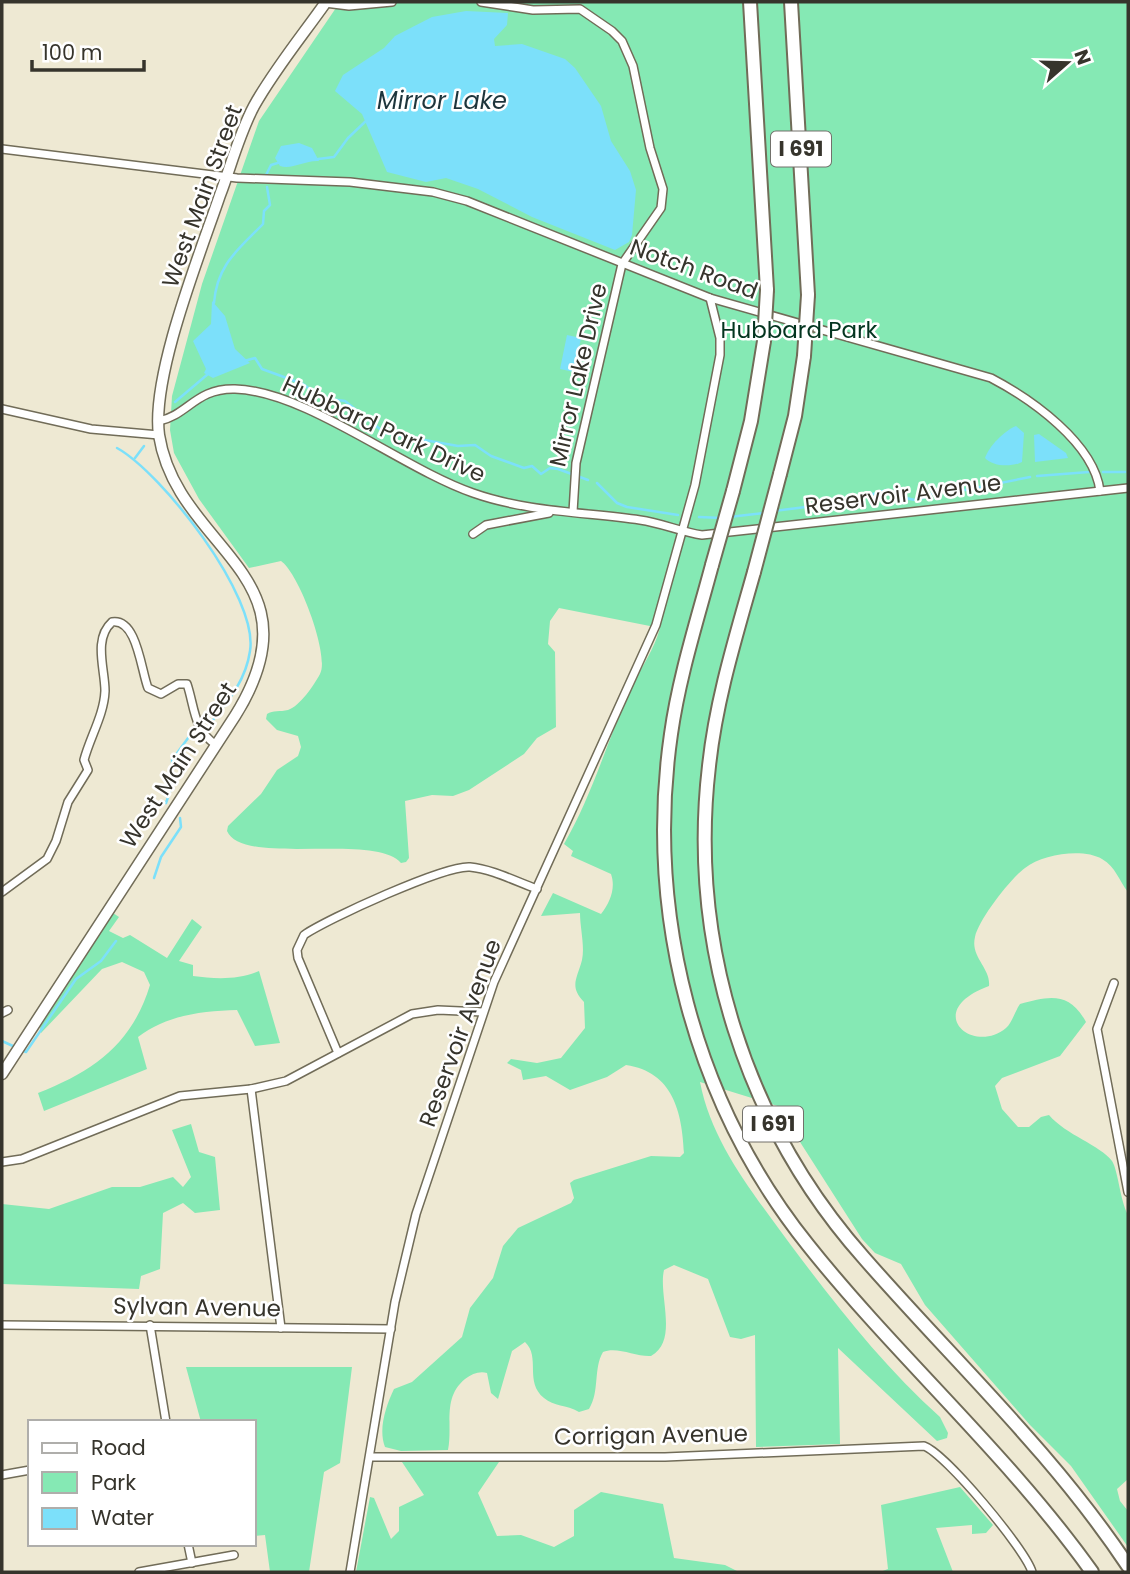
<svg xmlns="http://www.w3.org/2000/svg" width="1130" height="1574" font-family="Poppins,sans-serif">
  <rect width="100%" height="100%" fill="#eee9d3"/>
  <g fill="#85e9b4">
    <path d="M340 2H1128V892C1119 881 1116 867 1102 859 1083 848 1043 854 1025 868 1011 878 979 919 975 937 970 957 991 968 989 986 921 1011 973 1056 1006 1028 1012 1023 1015 1011 1020 1004 1049 996 1069 991 1086 1022L1060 1056 1002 1078 995 1086 1002 1109 1018 1127H1029L1041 1117 1049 1115C1066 1135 1100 1145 1112 1161 1118 1170 1120 1200 1128 1215V1479L1117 1489 1120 1501 1128 1511V1547L1071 1466 1030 1425 925 1305 901 1264 875 1253 862 1239 793 1131 781 1107 700 1082C712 1144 754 1194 790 1244 835 1304 884 1367 940 1417L948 1433 947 1438 937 1441 838 1348 840 1444 756 1447 755 1335 741 1339 730 1337 708 1279 674 1265 664 1270C658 1295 679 1341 651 1356 636 1357 617 1346 603 1352 593 1369 600 1391 589 1409L579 1412C566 1404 554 1407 544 1398 524 1382 541 1357 525 1342L512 1351 498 1399 491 1393 487 1373C479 1371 472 1374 465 1379 442 1398 453 1425 448 1450L401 1451 385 1447C378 1429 386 1406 394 1389L412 1382 462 1337 470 1308 493 1278 503 1246 518 1228 571 1203 574 1198 570 1183 574 1180 651 1156 680 1157 684 1153C682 1112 673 1072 626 1065L607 1077 570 1090 546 1076 523 1080 521 1070 507 1063 511 1059 537 1063 561 1058 585 1028 584 1002C569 986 577 979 582 960 585 946 580 928 580 913L541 916 553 893 601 914C610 903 616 888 611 874L571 856 573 851 564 844C593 794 608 738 632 686 642 666 654 650 660 628L559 608 550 621 548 644 555 652 556 727 537 738 524 754 469 790 453 796 432 795 405 801 409 858 406 862 401 863C375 832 242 867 227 831L228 826 261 794 277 770 298 756 301 747 298 736 277 730 266 719 267 714C273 710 280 712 288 710 300 706 314 685 320 674 330 656 299 573 281 561L249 568 199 499 174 453 170 430 172 396 202 284 259 121Z"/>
    <path d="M113 913 119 917 109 931 123 938 130 935 167 958 192 919 202 927 179 961 193 965V976C215 979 239 980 259 971L280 1043 255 1046 237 1010C202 1011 167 1015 138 1037L147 1069 44 1111 38 1093C94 1071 132 1044 150 985L144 972 122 962 102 969 41 1033 40 1027Z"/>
    <polygon points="191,1124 199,1152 215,1157 220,1210 195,1213 183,1203 163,1213 160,1269 141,1276 139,1289 2,1284 2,1204 49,1209 112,1187 140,1187 173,1177 183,1187 191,1177 172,1130"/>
    <polygon points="186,1367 352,1367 340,1463 324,1472 309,1572 270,1572 265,1535 254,1536 254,1422 201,1422"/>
    <polygon points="501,1459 478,1493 497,1536 521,1535 554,1547 574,1536 574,1510 601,1492 663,1504 674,1558 725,1565 739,1572 356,1572 370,1497 374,1498 391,1539 399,1531 399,1507 424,1495 402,1462"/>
    <polygon points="960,1487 993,1525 986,1533 972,1534 972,1525 936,1528 953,1572 880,1572 888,1569 881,1505"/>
  </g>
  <g fill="#7ce0fa">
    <polygon points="466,11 508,13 507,25 494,39 495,46 522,44 565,59 575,68 601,106 611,141 630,171 636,190 632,235 629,242 615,250 532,217 478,189 446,178 426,182 387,172 362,114 335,91 343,75 384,48 395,36 432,17"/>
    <path d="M299 143 312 148 319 161C305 160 292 170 280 166L275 158 281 146Z"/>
    <polygon points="212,301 225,316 235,349 250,363 213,378 204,373 206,369 193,341 211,324"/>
    <polygon points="567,335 581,338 574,372 560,369"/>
    <path d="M1016 426 1024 433 1022 462C1012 467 993 467 985 458 989 446 1004 431 1016 426Z"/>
    <polygon points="1039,434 1066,453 1068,458 1035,462 1034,435"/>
  </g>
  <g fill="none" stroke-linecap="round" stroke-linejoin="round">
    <g stroke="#7ce0fa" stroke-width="2.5">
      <polyline points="318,159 334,157 348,138 367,120"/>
      <polyline points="266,175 271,165 281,162"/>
      <path d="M214 303C217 264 239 249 263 224L264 211 270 205 267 187"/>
      <polyline points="244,361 255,358 262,369 303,384 322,398 345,401 385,433 458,446 475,445 491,456 524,468 532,466 541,474 550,468 558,469 588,480"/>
      <polyline points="175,402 208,374"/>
      <path d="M117 448C162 473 259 597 250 651 246 679 230 699 213 720"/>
      <polyline points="135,458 144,446"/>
      <polyline points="1103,472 1125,472"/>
      <polyline points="1037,476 1089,472"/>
      <polyline points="597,483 617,503 627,507 678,515"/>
      <path d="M774 511 845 502 887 490C910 501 918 505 939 489L965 490 1030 477"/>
      <polyline points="699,517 722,518"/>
      <polyline points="729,517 764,513"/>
      <polyline points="166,803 173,783 172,760 191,734"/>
      <polyline points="154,878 161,857 181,827 180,818"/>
      <polyline points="2,1041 26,1052 76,979 101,961 116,941"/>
    </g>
    <g stroke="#716c58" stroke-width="10">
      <g id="minor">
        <polyline points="481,2 533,10 580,9 612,31 622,41 633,66 650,148 663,189 661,208 622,264 576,463 573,512"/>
        <polyline points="325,3 349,6 392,2"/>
        <path d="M2 149 237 178 350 182 433 192 467 201 710 298 991 378C1031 399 1094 443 1100 491"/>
        <polyline points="2,409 91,429 159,435"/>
        <path d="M159 421C188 415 196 388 235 389 306 391 403 469 473 493 527 512 584 512 640 520 662 523 681 532 702 535L1128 488"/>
        <polyline points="473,534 486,525 549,513"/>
        <path d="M2 892 47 859 56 841 68 802 88 770 84 760C90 737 104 715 105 691 105 669 93 639 112 622 137 618 141 670 148 688L161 694 178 684H187C195 708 193 729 216 745"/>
        <polyline points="1114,983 1097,1029 1128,1192"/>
        <polyline points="2,1013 8,1010"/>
        <path d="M338 1053 298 958 297 950 304 935C327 919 445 865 470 867 492 869 517 882 537 889"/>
        <polyline points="251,1089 281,1328"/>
        <polyline points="2,1162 22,1159 180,1096 251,1089 286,1081 412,1014 438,1010 483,1012"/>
        <polyline points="2,1325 391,1329"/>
        <polyline points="150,1325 166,1422"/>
        <path d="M371 1457H665L924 1446C945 1453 1026 1550 1032 1572"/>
        <polyline points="2,1475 30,1470"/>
        <polyline points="188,1544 192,1563"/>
        <polyline points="139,1572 234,1555"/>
        <polyline points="350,1572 395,1302 416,1214 494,982 656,625 695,485 720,355 720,338 710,298"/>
      </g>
    </g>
    <g stroke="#716c58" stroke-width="13">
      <path id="secondary" d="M2 1074 235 716C324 574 177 551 159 435 151 376 200 254 220 195 231 166 239 134 254 106 274 70 302 36 326 2"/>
    </g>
    <g stroke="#716c58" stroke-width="16">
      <g id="motorway">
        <polyline points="750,2 767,290"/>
        <polyline points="791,2 808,295"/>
        <polyline points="780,474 795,416 804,356"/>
        <polyline points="733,491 751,421 764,341"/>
        <path d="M712 565C697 621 679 677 671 734 645 913 694 1103 808 1245 898 1358 1008 1454 1092 1572"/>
        <path d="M754 572C736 636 716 700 709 766 688 944 746 1125 864 1258 953 1360 1053 1453 1128 1566"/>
      </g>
    </g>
    <use href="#minor" stroke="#fff" stroke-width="7"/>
    <use href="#secondary" stroke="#fff" stroke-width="10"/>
    <use href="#motorway" stroke="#fff" stroke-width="12"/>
    <g stroke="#716c58" stroke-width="16" stroke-linecap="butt">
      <g id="motorway-bridge">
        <polyline points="764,341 767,290"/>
        <polyline points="804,356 808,295"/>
        <polyline points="712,565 733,491"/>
        <polyline points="754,572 780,474"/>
      </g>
    </g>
    <use href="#motorway-bridge" stroke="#fff" stroke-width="12"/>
  </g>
  <g text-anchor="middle" stroke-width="5" stroke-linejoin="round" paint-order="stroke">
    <g fill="#fff" stroke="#72716b" stroke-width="2">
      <rect x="771" y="131.5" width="60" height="35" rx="5"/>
      <rect x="743" y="1106.5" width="60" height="35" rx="5"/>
    </g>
    <g font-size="21" font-weight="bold" fill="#36342c">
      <text x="801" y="156">I 691</text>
      <text x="773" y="1131">I 691</text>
    </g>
    <g font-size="23" fill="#36342c" stroke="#fff">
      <text transform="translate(202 196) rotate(-70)" y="8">West Main Street</text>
      <text transform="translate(694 269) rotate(20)" y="8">Notch Road</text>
      <text transform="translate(578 375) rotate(-77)" y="8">Mirror Lake Drive</text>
      <text transform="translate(384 429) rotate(25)" y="8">Hubbard Park Drive</text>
      <text transform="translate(903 494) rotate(-7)" y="8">Reservoir Avenue</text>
      <text transform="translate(178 765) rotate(-57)" y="8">West Main Street</text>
      <text transform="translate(460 1033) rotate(-70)" y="8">Reservoir Avenue</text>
      <text transform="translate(197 1307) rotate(1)" y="8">Sylvan Avenue</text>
      <text transform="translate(651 1435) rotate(-1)" y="8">Corrigan Avenue</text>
    </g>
    <g font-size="23" fill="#03341f" stroke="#fff">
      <text x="799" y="338">Hubbard Park</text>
    </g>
    <g font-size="24" font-style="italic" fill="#1e353c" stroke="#fff">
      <text x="442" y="109">Mirror Lake</text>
    </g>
  </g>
  <rect width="1130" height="1574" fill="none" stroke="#36342c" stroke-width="7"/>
  <rect x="28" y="1420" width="228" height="126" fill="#ffffff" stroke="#afaeab" stroke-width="2"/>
  <rect x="42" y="1443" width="35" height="10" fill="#ffffff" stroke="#afaeab" stroke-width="2"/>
  <text x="91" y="1455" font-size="21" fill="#36342c">Road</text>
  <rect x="42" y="1472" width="35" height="21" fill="#85e9b4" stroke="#afaeab" stroke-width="2"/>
  <text x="91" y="1490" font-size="21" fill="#36342c">Park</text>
  <rect x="42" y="1508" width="35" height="21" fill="#7ce0fa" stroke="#afaeab" stroke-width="2"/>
  <text x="91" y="1525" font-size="21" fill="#36342c">Water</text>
  <g transform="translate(1067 63) rotate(70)" stroke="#ffffff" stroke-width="5" paint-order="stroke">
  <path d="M0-5L12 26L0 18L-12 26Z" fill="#36342c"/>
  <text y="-10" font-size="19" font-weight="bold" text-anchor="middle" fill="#36342c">N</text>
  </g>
  <path d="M32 60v10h112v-10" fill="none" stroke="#36342c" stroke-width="3.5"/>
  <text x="42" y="60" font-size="21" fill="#36342c" stroke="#ffffff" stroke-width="5" paint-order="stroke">100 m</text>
</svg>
